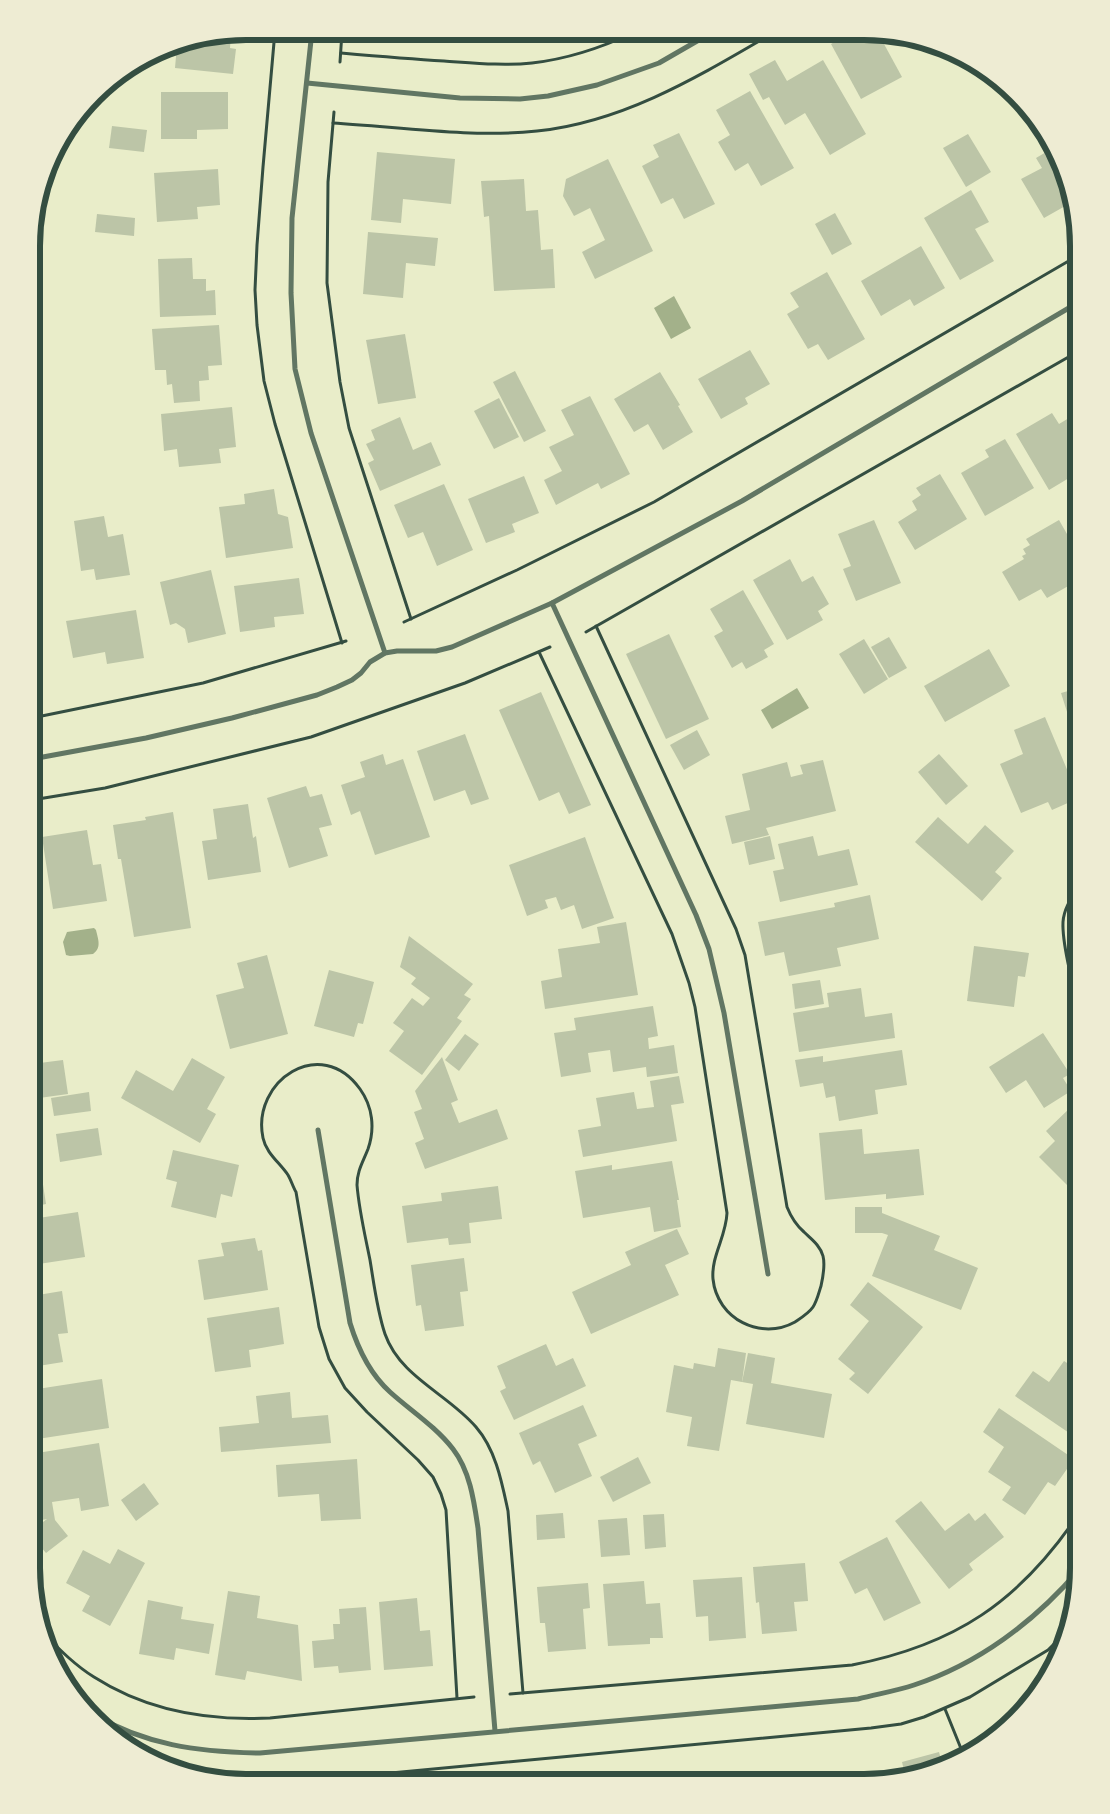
<svg xmlns="http://www.w3.org/2000/svg" width="1110" height="1814" font-family="'IBM Plex Serif',serif">
  <rect width="100%" height="100%" fill="#e9edc9"/>
  <g fill="#a3b18a">
    <polygon points="674,296 691,328 671,339 654,308"/>
    <polygon points="797,688 809,708 772,729 761,710"/>
    <path d="M94 928 96 930C98 939 102 948 93 954L70 956 66 955 63 942 67 932Z"/>
  </g>
  <g fill="#bcc5a7">
    <polygon points="393,32 488,32 487,41 393,33"/>
    <polygon points="851,33 878,33 902,77 861,99 831,44"/>
    <polygon points="231,34 230,48 236,49 233,74 175,68 177,45"/>
    <polygon points="775,60 787,81 823,60 866,134 830,155 805,113 785,125 769,97 763,100 749,74"/>
    <polygon points="750,91 794,168 761,186 748,163 735,171 718,142 730,135 716,110"/>
    <polygon points="161,92 228,92 228,129 197,130 197,139 161,139"/>
    <polygon points="112,126 147,130 144,152 109,148"/>
    <polygon points="679,133 715,204 684,219 673,198 661,204 642,166 659,157 653,145"/>
    <polygon points="968,134 991,172 966,187 943,148"/>
    <polygon points="1053,148 1063,164 1072,213 1067,205 1044,218 1021,179 1042,168 1036,158"/>
    <polygon points="377,152 455,159 451,204 403,199 401,223 371,220"/>
    <polygon points="608,159 653,251 595,279 582,252 605,240 590,208 574,216 563,196 566,179"/>
    <polygon points="218,169 220,205 197,207 198,219 157,222 154,173"/>
    <polygon points="524,179 526,211 538,210 541,250 553,249 555,288 494,291 489,216 484,217 481,181"/>
    <polygon points="971,190 989,222 975,229 994,261 960,280 924,218"/>
    <polygon points="835,213 852,244 832,255 815,224"/>
    <polygon points="97,214 135,218 134,236 95,232"/>
    <polygon points="368,232 438,238 435,266 406,263 403,298 363,294"/>
    <polygon points="921,246 945,288 914,306 910,299 881,316 861,281"/>
    <polygon points="192,258 193,279 206,279 206,291 215,290 216,315 160,317 158,259"/>
    <polygon points="827,272 865,339 828,360 818,344 808,349 787,314 799,307 790,293"/>
    <polygon points="219,325 222,365 208,366 209,380 199,381 200,401 174,403 172,384 167,385 166,370 155,370 152,329"/>
    <polygon points="405,334 416,398 378,404 366,340"/>
    <polygon points="750,350 770,384 745,398 748,404 721,419 698,379"/>
    <polygon points="515,371 546,431 524,442 493,382"/>
    <polygon points="660,372 680,405 678,406 693,432 663,450 648,424 634,432 614,399"/>
    <polygon points="590,396 630,474 601,489 598,483 556,505 544,480 562,471 549,447 574,435 561,410"/>
    <polygon points="499,398 519,437 494,449 474,411"/>
    <polygon points="232,407 236,447 219,449 221,463 179,467 177,449 164,451 161,414"/>
    <polygon points="1052,413 1059,424 1069,418 1079,435 1079,459 1076,460 1079,465 1079,472 1049,490 1016,434"/>
    <polygon points="400,417 413,450 431,442 441,465 380,491 368,463 374,460 366,444 375,440 371,430"/>
    <polygon points="1005,439 1034,488 985,516 961,473 989,457 985,450"/>
    <polygon points="940,474 967,519 915,550 898,522 917,510 912,501 921,495 916,488"/>
    <polygon points="524,476 539,513 512,524 515,532 486,543 468,499"/>
    <polygon points="444,484 473,550 437,566 423,532 408,538 394,505"/>
    <polygon points="274,489 278,514 288,517 293,548 226,558 219,507 245,504 244,494"/>
    <polygon points="104,516 108,537 123,534 130,575 96,580 94,569 81,571 74,521"/>
    <polygon points="874,520 901,583 856,601 843,569 851,566 838,534"/>
    <polygon points="1059,520 1079,555 1079,580 1047,598 1041,589 1019,601 1002,572 1024,559 1022,556 1026,554 1023,549 1030,545 1026,539"/>
    <polygon points="790,559 802,582 813,576 829,604 818,611 823,620 787,640 753,580"/>
    <polygon points="211,570 226,634 188,643 185,629 176,623 170,625 160,582"/>
    <polygon points="299,578 304,614 274,617 275,627 240,632 234,586"/>
    <polygon points="743,590 774,644 764,650 768,657 746,669 742,662 732,668 714,636 723,631 710,609"/>
    <polygon points="136,610 144,658 107,664 105,652 73,658 66,621"/>
    <polygon points="669,634 709,719 666,739 626,654"/>
    <polygon points="889,637 907,668 889,678 871,647"/>
    <polygon points="864,639 888,679 864,694 839,654"/>
    <polygon points="989,649 1010,686 945,722 924,686"/>
    <polygon points="1079,688 1079,739 1076,740 1061,693"/>
    <polygon points="541,692 591,805 569,814 559,792 539,801 499,710"/>
    <polygon points="1045,717 1079,798 1052,810 1048,802 1021,813 1000,764 1023,754 1014,730"/>
    <polygon points="697,730 710,755 684,770 670,745"/>
    <polygon points="465,734 489,799 471,805 465,790 434,801 417,751"/>
    <polygon points="383,754 386,765 403,759 430,837 375,855 360,811 351,815 341,785 365,777 360,762"/>
    <polygon points="939,754 968,786 946,805 918,772"/>
    <polygon points="823,760 836,811 766,828 769,835 732,844 725,816 750,810 742,774 787,762 791,777 803,774 800,765"/>
    <polygon points="306,786 310,797 322,794 332,825 319,828 328,856 289,868 267,798"/>
    <polygon points="248,804 253,838 256,836 261,872 208,880 202,841 217,839 213,809"/>
    <polygon points="173,812 191,928 134,937 121,859 118,859 113,825 146,820 145,817"/>
    <polygon points="938,817 968,844 985,825 1014,851 995,872 1002,878 982,901 915,842"/>
    <polygon points="87,830 93,865 101,864 107,901 53,909 42,837"/>
    <polygon points="770,836 775,859 749,865 744,842"/>
    <polygon points="813,836 818,856 849,849 858,885 780,902 773,871 784,869 778,844"/>
    <polygon points="585,837 614,918 582,929 574,905 561,910 556,897 545,900 548,908 527,916 509,865"/>
    <polygon points="870,895 879,939 837,948 841,966 789,976 784,952 765,956 758,922 835,907 834,903"/>
    <polygon points="626,922 638,995 545,1009 541,981 562,977 558,949 600,943 597,927"/>
    <polygon points="409,936 473,984 464,995 471,999 457,1018 462,1021 422,1075 389,1051 404,1031 393,1023 412,998 423,1006 430,998 411,984 416,978 400,967"/>
    <polygon points="974,946 1029,953 1025,977 1018,976 1014,1007 967,1001"/>
    <polygon points="267,955 288,1034 230,1049 216,995 244,988 237,963"/>
    <polygon points="329,970 374,982 363,1024 358,1023 354,1037 314,1026"/>
    <polygon points="820,980 824,1004 795,1009 792,984"/>
    <polygon points="861,988 865,1017 892,1013 895,1038 799,1052 793,1013 829,1007 827,993"/>
    <polygon points="653,1006 658,1036 648,1038 649,1049 674,1045 678,1073 647,1077 646,1067 613,1072 610,1050 588,1053 591,1072 561,1077 554,1033 576,1030 574,1018"/>
    <polygon points="1043,1033 1070,1074 1063,1078 1071,1091 1044,1108 1026,1080 1006,1093 989,1067"/>
    <polygon points="465,1034 479,1044 459,1071 445,1060"/>
    <polygon points="902,1050 907,1085 875,1090 878,1114 839,1121 835,1096 826,1098 823,1083 800,1087 795,1060 823,1056 823,1062"/>
    <polygon points="442,1057 458,1100 451,1103 459,1123 497,1109 508,1139 425,1169 415,1143 424,1139 414,1112 422,1109 415,1091"/>
    <polygon points="192,1058 225,1077 207,1109 216,1114 200,1143 121,1098 136,1070 173,1091"/>
    <polygon points="63,1060 68,1094 32,1099 32,1064"/>
    <polygon points="679,1076 684,1103 671,1105 677,1141 583,1157 578,1130 601,1126 596,1098 634,1092 637,1109 654,1107 650,1081"/>
    <polygon points="89,1092 91,1111 54,1116 51,1098"/>
    <polygon points="1071,1107 1078,1115 1078,1179 1070,1188 1039,1157 1055,1141 1046,1131"/>
    <polygon points="98,1128 102,1155 60,1162 56,1134"/>
    <polygon points="862,1129 864,1154 919,1149 924,1195 886,1199 886,1194 825,1200 819,1133"/>
    <polygon points="173,1150 239,1165 232,1197 221,1194 216,1218 171,1207 177,1182 166,1179"/>
    <polygon points="38,1152 46,1204 32,1207 32,1153"/>
    <polygon points="672,1161 679,1200 677,1200 681,1227 654,1232 650,1207 583,1218 575,1171 612,1165 612,1170"/>
    <polygon points="498,1186 502,1219 469,1223 471,1243 449,1245 448,1238 407,1243 402,1206 442,1201 441,1193"/>
    <polygon points="855,1207 882,1207 882,1213 940,1236 934,1250 978,1268 961,1310 872,1276 888,1235 882,1233 855,1233"/>
    <polygon points="78,1212 85,1257 32,1265 32,1219"/>
    <polygon points="677,1229 689,1254 665,1265 679,1295 591,1334 572,1292 631,1265 625,1252"/>
    <polygon points="255,1238 258,1251 262,1250 268,1290 204,1300 198,1260 224,1256 221,1243"/>
    <polygon points="464,1258 468,1291 460,1292 464,1326 425,1331 421,1305 416,1306 411,1265"/>
    <polygon points="868,1282 923,1327 868,1394 849,1379 855,1373 838,1359 869,1321 850,1305"/>
    <polygon points="62,1291 68,1333 58,1334 63,1362 32,1367 32,1296"/>
    <polygon points="279,1307 284,1344 249,1350 251,1367 215,1372 207,1318"/>
    <polygon points="546,1344 556,1366 573,1358 586,1386 514,1420 500,1391 506,1388 497,1366"/>
    <polygon points="718,1348 746,1353 742,1382 731,1380 719,1451 687,1446 692,1417 666,1412 674,1365 693,1369 694,1363 715,1367"/>
    <polygon points="748,1353 775,1358 771,1383 832,1394 824,1438 746,1424 753,1384 742,1382"/>
    <polygon points="1064,1361 1078,1370 1078,1439 1015,1396 1033,1371 1049,1382"/>
    <polygon points="102,1379 109,1428 31,1440 31,1390"/>
    <polygon points="290,1392 292,1418 328,1415 331,1443 221,1452 219,1427 259,1423 256,1396"/>
    <polygon points="583,1405 597,1436 578,1444 592,1476 555,1493 540,1461 533,1465 519,1433"/>
    <polygon points="999,1408 1074,1459 1055,1486 1048,1482 1025,1515 1002,1500 1011,1487 988,1472 1004,1447 983,1432"/>
    <polygon points="99,1443 109,1506 81,1511 79,1498 52,1502 55,1520 68,1536 46,1553 31,1535 31,1531 47,1519 31,1522 31,1454"/>
    <polygon points="638,1457 651,1483 613,1502 600,1477"/>
    <polygon points="357,1459 361,1519 321,1521 319,1494 278,1497 276,1465"/>
    <polygon points="144,1483 159,1504 136,1521 121,1500"/>
    <polygon points="921,1501 945,1531 969,1513 975,1521 985,1513 1004,1537 969,1564 973,1570 949,1589 895,1521"/>
    <polygon points="563,1513 565,1538 537,1540 536,1515"/>
    <polygon points="664,1514 666,1547 645,1549 643,1515"/>
    <polygon points="627,1518 630,1555 601,1557 598,1520"/>
    <polygon points="887,1537 921,1603 884,1621 867,1588 855,1594 839,1562"/>
    <polygon points="118,1549 145,1563 110,1626 82,1611 90,1596 66,1583 83,1550 110,1564"/>
    <polygon points="805,1563 808,1601 794,1602 797,1631 762,1634 759,1602 756,1603 753,1567"/>
    <polygon points="742,1577 746,1638 709,1641 708,1616 696,1617 693,1580"/>
    <polygon points="644,1581 646,1604 660,1603 663,1638 650,1638 650,1644 608,1646 603,1584"/>
    <polygon points="588,1583 590,1608 583,1609 586,1649 548,1652 545,1623 540,1623 537,1587"/>
    <polygon points="228,1591 260,1596 257,1618 298,1625 302,1681 247,1671 245,1680 215,1675"/>
    <polygon points="417,1598 420,1631 430,1630 433,1666 384,1670 379,1602"/>
    <polygon points="148,1600 183,1607 181,1619 214,1624 209,1654 176,1648 174,1660 139,1654"/>
    <polygon points="366,1607 371,1670 339,1673 338,1666 314,1668 312,1641 334,1639 333,1624 340,1624 339,1609"/>
    <polygon points="939,1752 943,1767 905,1775 902,1762"/>
    <polygon points="715,1777 716,1782 679,1782 679,1780"/>
    <polygon points="801,1777 802,1783 771,1782 771,1780"/>
    <polygon points="860,1777 860,1781 870,1782 819,1783 819,1780"/>
  </g>
  <g fill="none" stroke-linecap="round" stroke-linejoin="round">
    <g stroke="#344e41" stroke-width="3">
      <polyline points="275,31 263,167 257,245 255,290 257,325 264,381 275,424 342,643"/>
      <path d="M341 53C375 56 410 59 444 61 474 63 503 66 532 63 568 59 603 47 635 32"/>
      <polyline points="340,62 342,32"/>
      <polyline points="334,112 328,182 327,283 340,382 349,428 411,619"/>
      <path d="M333 123C400 127 471 138 537 131 624 122 699 76 773 33"/>
      <polyline points="404,622 517,570 654,502 1079,255"/>
      <polyline points="586,632 1079,351"/>
      <path d="M539 652 672 934 689 983 695 1007 727 1213C726 1237 711 1256 713 1279 717 1319 761 1341 795 1322 801 1318 809 1313 813 1307 817 1301 819 1292 821 1286 823 1277 825 1264 823 1256 820 1245 811 1239 804 1232 796 1225 791 1217 787 1207L745 955 736 929 596 626"/>
      <polyline points="32,718 203,683 346,641"/>
      <polyline points="32,800 105,788 311,737 465,683 550,647"/>
      <path d="M1078 1003C1072 984 1062 941 1063 922 1064 908 1072 897 1079 886"/>
      <path d="M45 1635C60 1650 76 1666 94 1677 147 1711 209 1721 270 1718L474 1697"/>
      <path d="M510 1694 852 1665C955 1645 1019 1602 1078 1515"/>
      <path d="M457 1698 446 1510 441 1494 433 1477 418 1460 367 1412 345 1388 329 1359 319 1327 296 1192C293 1187 291 1180 288 1175 280 1163 266 1153 263 1138 251 1081 321 1034 360 1089 373 1107 375 1129 368 1149 363 1162 357 1171 357 1185 359 1210 365 1235 370 1260 374 1284 377 1310 385 1334 400 1377 448 1394 476 1427 496 1450 502 1483 508 1511L523 1693"/>
      <polyline points="945,1709 964,1756"/>
      <polyline points="306,1781 871,1728 901,1724 924,1717 970,1697 1048,1650 1067,1631"/>
    </g>
    <g stroke="#617663" stroke-width="5">
      <polyline points="312,31 292,218 291,293 295,369 311,433 385,653"/>
      <polyline points="307,83 460,98 520,99 548,96 597,85 659,63 711,33"/>
      <polyline points="552,603 696,915 709,949 724,1013 768,1274"/>
      <polyline points="32,759 146,738 232,718 317,695 337,687 352,680 361,673 370,662 385,653 397,651 436,651 452,647 552,603 742,501 1079,302"/>
      <path d="M318 1130 350 1323C358 1349 369 1373 390 1392 411 1411 435 1426 453 1449 470 1471 474 1501 478 1528L495 1731"/>
      <path d="M90 1713C146 1745 196 1752 260 1753L858 1699C877 1694 896 1691 914 1685 978 1664 1034 1622 1078 1571"/>
    </g>
  </g>
  <path d="M0 0H1110V1814H0ZM246 40H864A206 206 0 0 1 1070 246V1568A206 206 0 0 1 864 1774H246A206 206 0 0 1 40 1568V246A206 206 0 0 1 246 40Z" fill="#eeecd3" fill-rule="evenodd"/>
  <path fill="none" stroke="#344e41" stroke-width="6" d="M246 40H864A206 206 0 0 1 1070 246V1568A206 206 0 0 1 864 1774H246A206 206 0 0 1 40 1568V246A206 206 0 0 1 246 40Z"/>
</svg>
